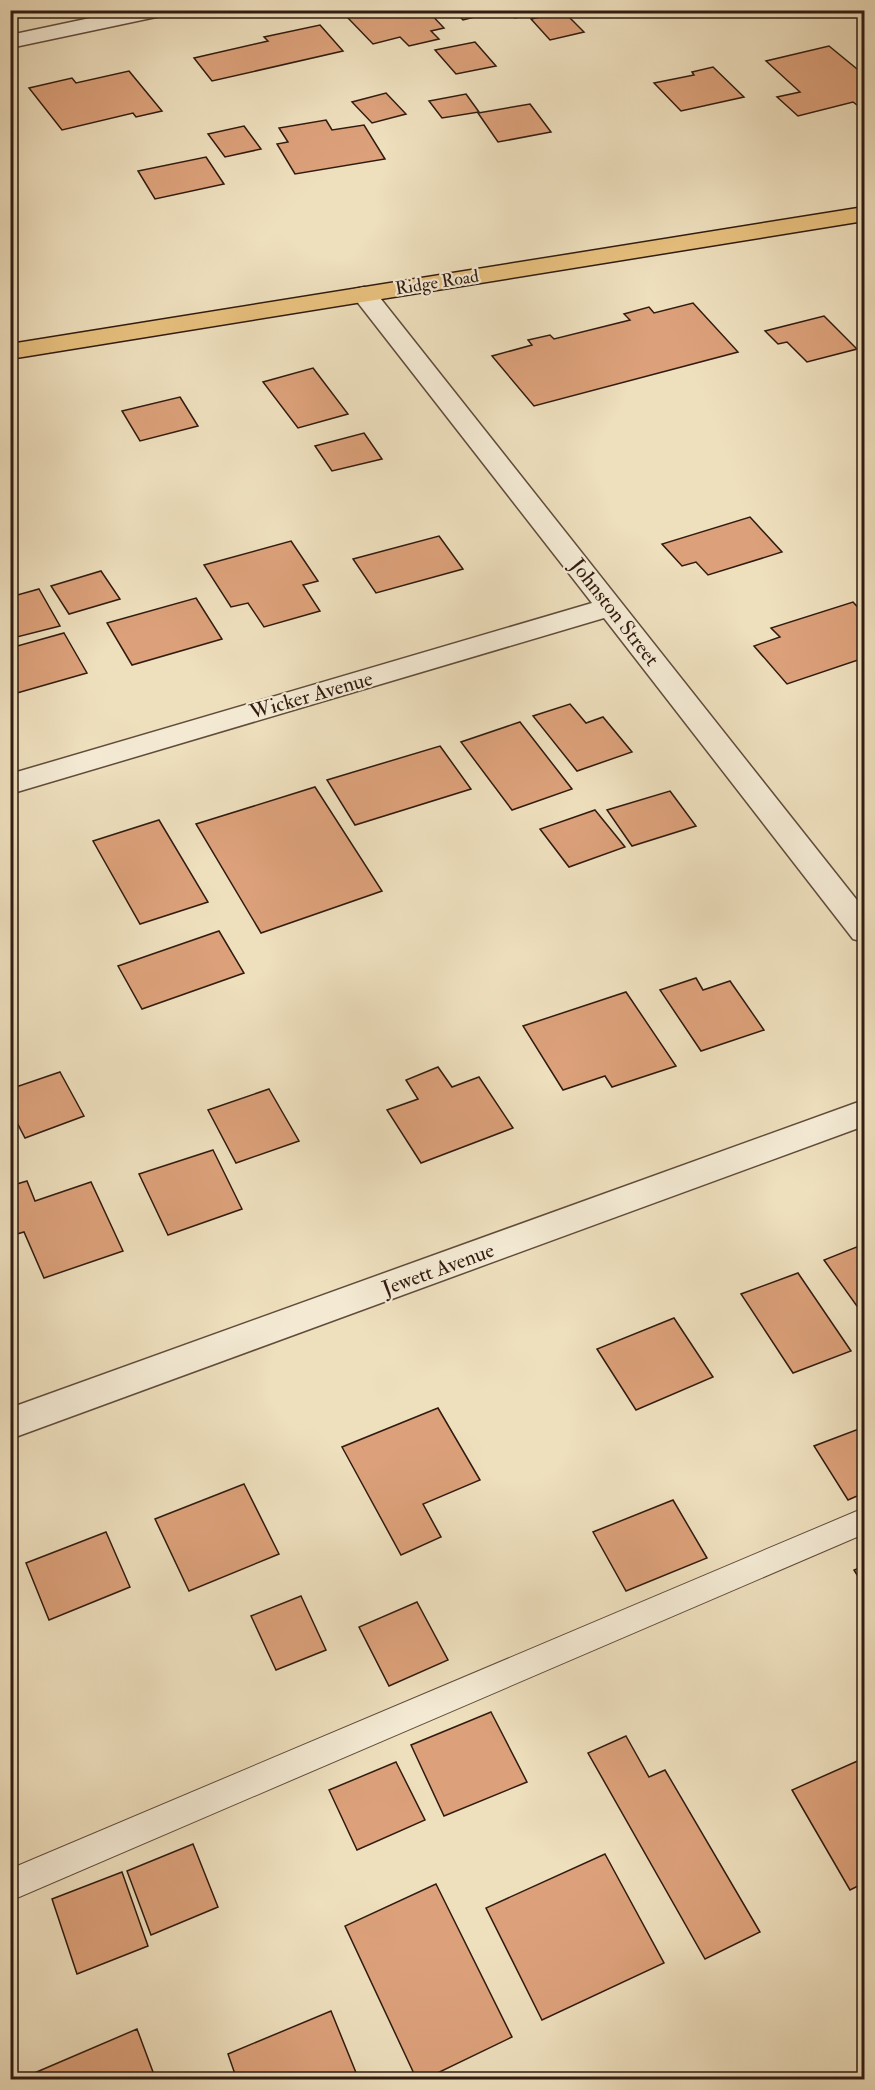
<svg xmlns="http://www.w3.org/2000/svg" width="875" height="2090" font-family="'IM FELL Double Pica',serif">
  <rect width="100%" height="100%" fill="#eedfbd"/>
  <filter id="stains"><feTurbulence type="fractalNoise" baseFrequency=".00333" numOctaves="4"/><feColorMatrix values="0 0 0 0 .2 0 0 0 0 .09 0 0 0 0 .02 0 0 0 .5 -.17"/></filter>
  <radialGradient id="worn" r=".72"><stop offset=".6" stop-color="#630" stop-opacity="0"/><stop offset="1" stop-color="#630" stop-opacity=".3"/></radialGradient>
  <g fill="#dca17a" stroke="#311b10" stroke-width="1.5">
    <polygon points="377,10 427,10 444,28 431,31 439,39 409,46 400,37 373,44 347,17"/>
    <polygon points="453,10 502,10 463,20"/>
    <polygon points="508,10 539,10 541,12 515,18"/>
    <polygon points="564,12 584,32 550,40 531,19"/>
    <polygon points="320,25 343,51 212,81 194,58 268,41 264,37"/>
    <polygon points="475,42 496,66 456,74 435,50"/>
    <polygon points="829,46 862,73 864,73 864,103 857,105 853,102 798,116 777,97 800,92 766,61"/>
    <polygon points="713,67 744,97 681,111 654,83 694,75 692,72"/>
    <polygon points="129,71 162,111 136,117 133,113 62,130 29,88 72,78 76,83"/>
    <polygon points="386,93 406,114 372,123 352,102"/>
    <polygon points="466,94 479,112 442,118 429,101"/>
    <polygon points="530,104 551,132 498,142 478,113"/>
    <polygon points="326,120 332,130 364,125 385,159 295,174 277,144 288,142 279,128"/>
    <polygon points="244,126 261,149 225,157 208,134"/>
    <polygon points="206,157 224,184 155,199 138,171"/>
    <polygon points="693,303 738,352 534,406 492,356 532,345 528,340 550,335 554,339 630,320 624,314 649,307 654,313"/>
    <polygon points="824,316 857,349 807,362 787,342 778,344 765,331"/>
    <polygon points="313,368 348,414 298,428 263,382"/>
    <polygon points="180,397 198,426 140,441 122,411"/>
    <polygon points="364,433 382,459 332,471 315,446"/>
    <polygon points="750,517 782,552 708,575 696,562 682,566 662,544"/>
    <polygon points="439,536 463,569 376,593 353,559"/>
    <polygon points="291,541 318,581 303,585 320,611 264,627 248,603 231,607 204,565"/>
    <polygon points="101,571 120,599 69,614 51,586"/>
    <polygon points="39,589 60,626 13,638 10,634 10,597"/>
    <polygon points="196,598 222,639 132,665 107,623"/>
    <polygon points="853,602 864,614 864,658 787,684 754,646 780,637 771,628"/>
    <polygon points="64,633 87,673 10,695 10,648"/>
    <polygon points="570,704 586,723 603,717 632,752 577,771 533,716"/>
    <polygon points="520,722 572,789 512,810 461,742"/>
    <polygon points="440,746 471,789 355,825 327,780"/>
    <polygon points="315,787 382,891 261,933 196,824"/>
    <polygon points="670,791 696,826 632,846 607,810"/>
    <polygon points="595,810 625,847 569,867 540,829"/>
    <polygon points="159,820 208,902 140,924 93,841"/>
    <polygon points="219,931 244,973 142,1009 118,966"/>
    <polygon points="696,978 703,990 730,981 764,1030 701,1051 660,990"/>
    <polygon points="626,992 676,1066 612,1087 605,1076 563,1090 523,1026"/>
    <polygon points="438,1067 452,1087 479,1077 513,1128 421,1163 387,1110 418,1099 406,1080"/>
    <polygon points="60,1072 84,1116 25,1138 10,1109 10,1089"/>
    <polygon points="269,1089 299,1141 236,1163 208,1110"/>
    <polygon points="213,1150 242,1209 168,1235 139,1174"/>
    <polygon points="27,1181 35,1201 91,1182 123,1251 44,1278 24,1232 10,1236 10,1186"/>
    <polygon points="864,1244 864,1316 824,1260"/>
    <polygon points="798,1273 851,1351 793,1373 741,1294"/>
    <polygon points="674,1318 713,1377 636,1410 597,1349"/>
    <polygon points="438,1408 480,1480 423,1504 441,1537 401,1555 342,1447"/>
    <polygon points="864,1427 864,1493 848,1500 814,1446"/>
    <polygon points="244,1484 279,1554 189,1591 155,1519"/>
    <polygon points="673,1500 707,1558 626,1591 593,1532"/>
    <polygon points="106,1532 130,1587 49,1620 26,1563"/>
    <polygon points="864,1566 864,1586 854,1570"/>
    <polygon points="301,1596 326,1650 276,1670 251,1616"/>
    <polygon points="417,1602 448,1660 389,1686 359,1627"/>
    <polygon points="491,1712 527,1782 444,1816 411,1745"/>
    <polygon points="626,1736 649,1777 665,1770 760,1932 705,1959 588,1753"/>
    <polygon points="862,1759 864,1763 864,1883 850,1890 792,1790"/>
    <polygon points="396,1762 425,1820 357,1850 329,1790"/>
    <polygon points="193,1844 218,1907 151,1935 127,1871"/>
    <polygon points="605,1854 664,1963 542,2020 486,1908"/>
    <polygon points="122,1872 148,1946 77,1974 52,1899"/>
    <polygon points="436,1884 512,2037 423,2080 417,2080 345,1926"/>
    <polygon points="331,2011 359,2080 237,2080 228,2054"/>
    <polygon points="137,2029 156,2080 34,2080 32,2074"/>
  </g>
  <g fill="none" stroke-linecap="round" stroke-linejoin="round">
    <g stroke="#604c3b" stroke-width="2">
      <polygon id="service" points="864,1508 864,1534 10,1901 10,1869"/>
    </g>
    <g stroke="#604c3b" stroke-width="3">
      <g id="minor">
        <polygon points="128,10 171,10 169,15 161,16 10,48 10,35"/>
        <polygon points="364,287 373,289 864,909 864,942 853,939 604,618 10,794 10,774 592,603 355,299 352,294 355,289"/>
        <polygon points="864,1100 864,1126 10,1439 10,1408"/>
      </g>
    </g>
    <g stroke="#311b10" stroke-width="3">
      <polygon id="primary" points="864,207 864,221 10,359 10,344"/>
    </g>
    <use href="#service" fill="#f4ead4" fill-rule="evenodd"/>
    <use href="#minor" fill="#f4ead4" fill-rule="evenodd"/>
    <use href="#primary" fill="#e7c07e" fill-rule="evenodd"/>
  </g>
  <g text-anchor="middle" stroke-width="4.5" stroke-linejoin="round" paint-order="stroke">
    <g font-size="18" fill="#311b10" stroke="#f4ead4">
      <text transform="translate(437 282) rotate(-9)" y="6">Ridge Road</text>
    </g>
    <g font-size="21" fill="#311b10" stroke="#f4ead4">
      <text transform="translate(615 612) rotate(52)" y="7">Johnston Street</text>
      <text transform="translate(311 695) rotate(-16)" y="7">Wicker Avenue</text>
      <text transform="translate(438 1269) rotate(-20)" y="7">Jewett Avenue</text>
    </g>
  </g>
  <rect width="875" height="2090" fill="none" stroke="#eedfbd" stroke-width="36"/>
  <rect x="12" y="12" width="851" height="2066" fill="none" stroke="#311b10" stroke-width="3"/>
  <rect x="18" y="18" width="839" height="2054" fill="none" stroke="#311b10" stroke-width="1.5"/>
  <rect width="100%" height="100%" filter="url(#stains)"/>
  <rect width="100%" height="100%" fill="url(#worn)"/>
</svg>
